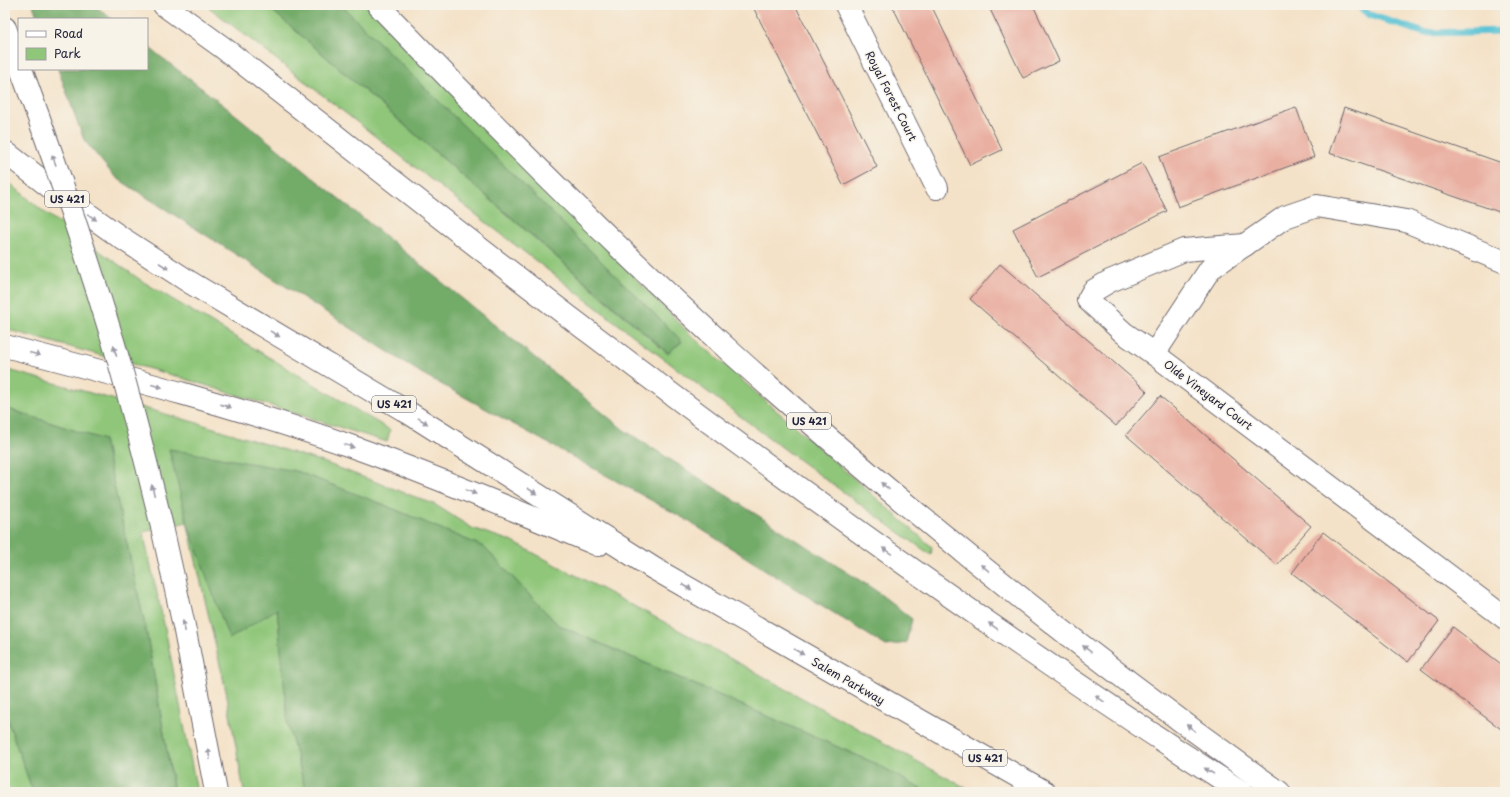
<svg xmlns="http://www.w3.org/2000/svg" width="1510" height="797" font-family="'Playpen Sans',sans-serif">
  <rect width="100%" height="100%" fill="#f7f3e8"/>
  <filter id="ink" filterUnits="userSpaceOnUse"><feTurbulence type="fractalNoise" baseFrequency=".025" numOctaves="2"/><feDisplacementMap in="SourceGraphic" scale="8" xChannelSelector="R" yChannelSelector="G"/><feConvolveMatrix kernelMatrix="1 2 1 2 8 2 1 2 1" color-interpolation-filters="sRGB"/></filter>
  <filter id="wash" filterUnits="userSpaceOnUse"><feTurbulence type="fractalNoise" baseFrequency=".012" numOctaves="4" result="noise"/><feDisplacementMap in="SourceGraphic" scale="16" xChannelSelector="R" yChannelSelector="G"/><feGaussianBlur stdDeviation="0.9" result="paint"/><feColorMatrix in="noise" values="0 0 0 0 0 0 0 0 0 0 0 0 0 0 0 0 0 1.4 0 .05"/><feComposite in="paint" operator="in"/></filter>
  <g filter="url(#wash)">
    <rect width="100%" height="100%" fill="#f4e2c8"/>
    <g fill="#8fc679" stroke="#58745a">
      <path d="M206 5H266L667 353 682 342 341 5H368L695 339 932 547 931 555C683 380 446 190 206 5Z"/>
      <polygon points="5,179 44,212 142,281 390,430 387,442 179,377 5,329"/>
      <polygon points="5,369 201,424 323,462 434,504 472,528 511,541 666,623 973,792 926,792 879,765 558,625 484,547 377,502 229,639 277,608 288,724 306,792 244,792 226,691 187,522 143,532 165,628 197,792 174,792 147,635 104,440 5,408"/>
      <polygon points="5,713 33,792 5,792"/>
    </g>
    <g fill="#73ab69" stroke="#4a6652">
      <polygon points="33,5 94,5 112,19 38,19"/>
      <polygon points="266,5 341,5 682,341 668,353"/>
      <polygon points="147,46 236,115 624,430 875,590 912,619 906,643 886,646 685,519 421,373 115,177 84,140 58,69 147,69"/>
      <polygon points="5,408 104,440 147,635 174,792 33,792 5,713"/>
      <polygon points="169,449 296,471 377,502 484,547 558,625 879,765 926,792 306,792 288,724 277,609 229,639 187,522"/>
    </g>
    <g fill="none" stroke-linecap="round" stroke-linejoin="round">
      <polyline stroke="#5ac3d5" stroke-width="7" points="1356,5 1370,15 1425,33 1505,31"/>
    </g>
    <g id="blocks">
      <g fill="#e9afa1">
        <polygon points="752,5 795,5 877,167 843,185"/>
        <polygon points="892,5 931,5 1002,150 970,165"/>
        <polygon points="988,5 1033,5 1059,61 1023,78"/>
        <polygon points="1296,107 1314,157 1178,207 1159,157"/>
        <polygon points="1344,108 1505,164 1505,214 1329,153"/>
        <polygon points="1142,163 1167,211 1038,277 1013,229"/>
        <polygon points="1000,264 1147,391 1116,426 970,299"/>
        <polygon points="1160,396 1311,526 1277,565 1126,435"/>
        <polygon points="1323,532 1439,621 1408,662 1292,573"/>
        <polygon points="1453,627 1505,667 1505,732 1421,669"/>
      </g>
    </g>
  </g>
  <g filter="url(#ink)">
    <use href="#blocks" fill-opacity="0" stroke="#6c656c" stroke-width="1"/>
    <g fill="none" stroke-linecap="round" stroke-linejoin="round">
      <g stroke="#6c656c" stroke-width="24">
        <g id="minor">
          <polyline points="846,5 937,188"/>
          <polyline points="1505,262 1406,221 1317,206 1285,217 1210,269 1154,354 1505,618"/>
          <polyline points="1154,354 1124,333 1088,300 1093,291 1110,281 1184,250 1245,245"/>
        </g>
      </g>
      <g stroke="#6c656c" stroke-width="24">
        <g id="highway">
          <path d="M164 5 222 47C346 143 468 241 593 335 804 495 1019 650 1242 792"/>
          <path d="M378 5C493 125 611 243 734 355 907 511 1089 657 1279 792"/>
          <polyline points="5,28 19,65"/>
          <polyline points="5,152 50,187 120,237 191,283 409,413 653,568 1045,792"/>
          <path d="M5 346C124 377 243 408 359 449 440 478 519 512 598 545"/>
          <polyline points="162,527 184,626 216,792"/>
        </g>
      </g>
      <use href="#minor" stroke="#fff" stroke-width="22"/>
      <use href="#highway" stroke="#fff" stroke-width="22"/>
      <g stroke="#6c656c" stroke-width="24" stroke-linecap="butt">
        <path id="highway-bridge" d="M21 69C54 158 85 249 113 341 131 402 147 465 162 527"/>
      </g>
      <use href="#highway-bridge" stroke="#fff" stroke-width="22"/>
    </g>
    <defs><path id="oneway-solid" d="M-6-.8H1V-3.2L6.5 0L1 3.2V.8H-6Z"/></defs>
    <g fill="#9c9ca7">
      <use href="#oneway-solid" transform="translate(54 160) rotate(-110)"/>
      <use href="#oneway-solid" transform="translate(92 217) rotate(35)"/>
      <use href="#oneway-solid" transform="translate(164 266) rotate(33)"/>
      <use href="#oneway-solid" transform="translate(275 334) rotate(31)"/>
      <use href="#oneway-solid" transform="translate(115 351) rotate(-106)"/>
      <use href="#oneway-solid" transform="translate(35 354) rotate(15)"/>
      <use href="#oneway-solid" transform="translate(157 386) rotate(15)"/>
      <use href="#oneway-solid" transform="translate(226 406) rotate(17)"/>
      <use href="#oneway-solid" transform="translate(423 421) rotate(32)"/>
      <use href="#oneway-solid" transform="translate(349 446) rotate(18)"/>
      <use href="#oneway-solid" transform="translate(885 486) rotate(-140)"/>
      <use href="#oneway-solid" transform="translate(153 490) rotate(-104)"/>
      <use href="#oneway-solid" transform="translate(532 491) rotate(32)"/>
      <use href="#oneway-solid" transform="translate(471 492) rotate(22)"/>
      <use href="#oneway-solid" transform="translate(887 551) rotate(-145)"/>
      <use href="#oneway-solid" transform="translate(985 568) rotate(-141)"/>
      <use href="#oneway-solid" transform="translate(687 587) rotate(30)"/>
      <use href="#oneway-solid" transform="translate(184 626) rotate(-102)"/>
      <use href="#oneway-solid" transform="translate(993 626) rotate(-145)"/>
      <use href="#oneway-solid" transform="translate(1087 649) rotate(-142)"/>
      <use href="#oneway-solid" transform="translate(799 652) rotate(30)"/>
      <use href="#oneway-solid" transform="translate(1100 699) rotate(-146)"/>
      <use href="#oneway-solid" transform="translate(1191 728) rotate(-143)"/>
      <use href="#oneway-solid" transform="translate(209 754) rotate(-100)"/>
      <use href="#oneway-solid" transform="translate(1209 771) rotate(-148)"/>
    </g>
  </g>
  <g text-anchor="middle" stroke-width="3" stroke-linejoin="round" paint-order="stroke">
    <g fill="#f7f3e8" stroke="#62616f" stroke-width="1">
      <rect x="45" y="191" width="44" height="16" rx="3"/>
      <rect x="372" y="396" width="44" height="16" rx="3"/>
      <rect x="787" y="413" width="44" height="16" rx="3"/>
      <rect x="963" y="750" width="44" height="16" rx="3"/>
    </g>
    <g font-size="10" font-weight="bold" fill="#22223b">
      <text x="67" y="203">US 421</text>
      <text x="394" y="408">US 421</text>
      <text x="809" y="425">US 421</text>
      <text x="985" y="762">US 421</text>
    </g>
    <g font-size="11" fill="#22223b" stroke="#f7f3e8">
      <text transform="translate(891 96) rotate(63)" y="4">Royal Forest Court</text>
      <text transform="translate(1208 395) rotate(37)" y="4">Olde Vineyard Court</text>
      <text transform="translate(848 681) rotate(30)" y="4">Salem Parkway</text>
    </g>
  </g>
  <rect width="1510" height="797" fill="none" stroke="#f7f3e8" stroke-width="20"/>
  <rect x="18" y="18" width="130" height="52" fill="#f7f3e8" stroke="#a29fa3"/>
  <rect x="26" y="31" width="20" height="6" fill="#ffffff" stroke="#a29fa3"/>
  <text x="54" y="38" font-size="12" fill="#22223b">Road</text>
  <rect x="26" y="48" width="20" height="12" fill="#8fc679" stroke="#a29fa3"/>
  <text x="54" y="58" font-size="12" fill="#22223b">Park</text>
</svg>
